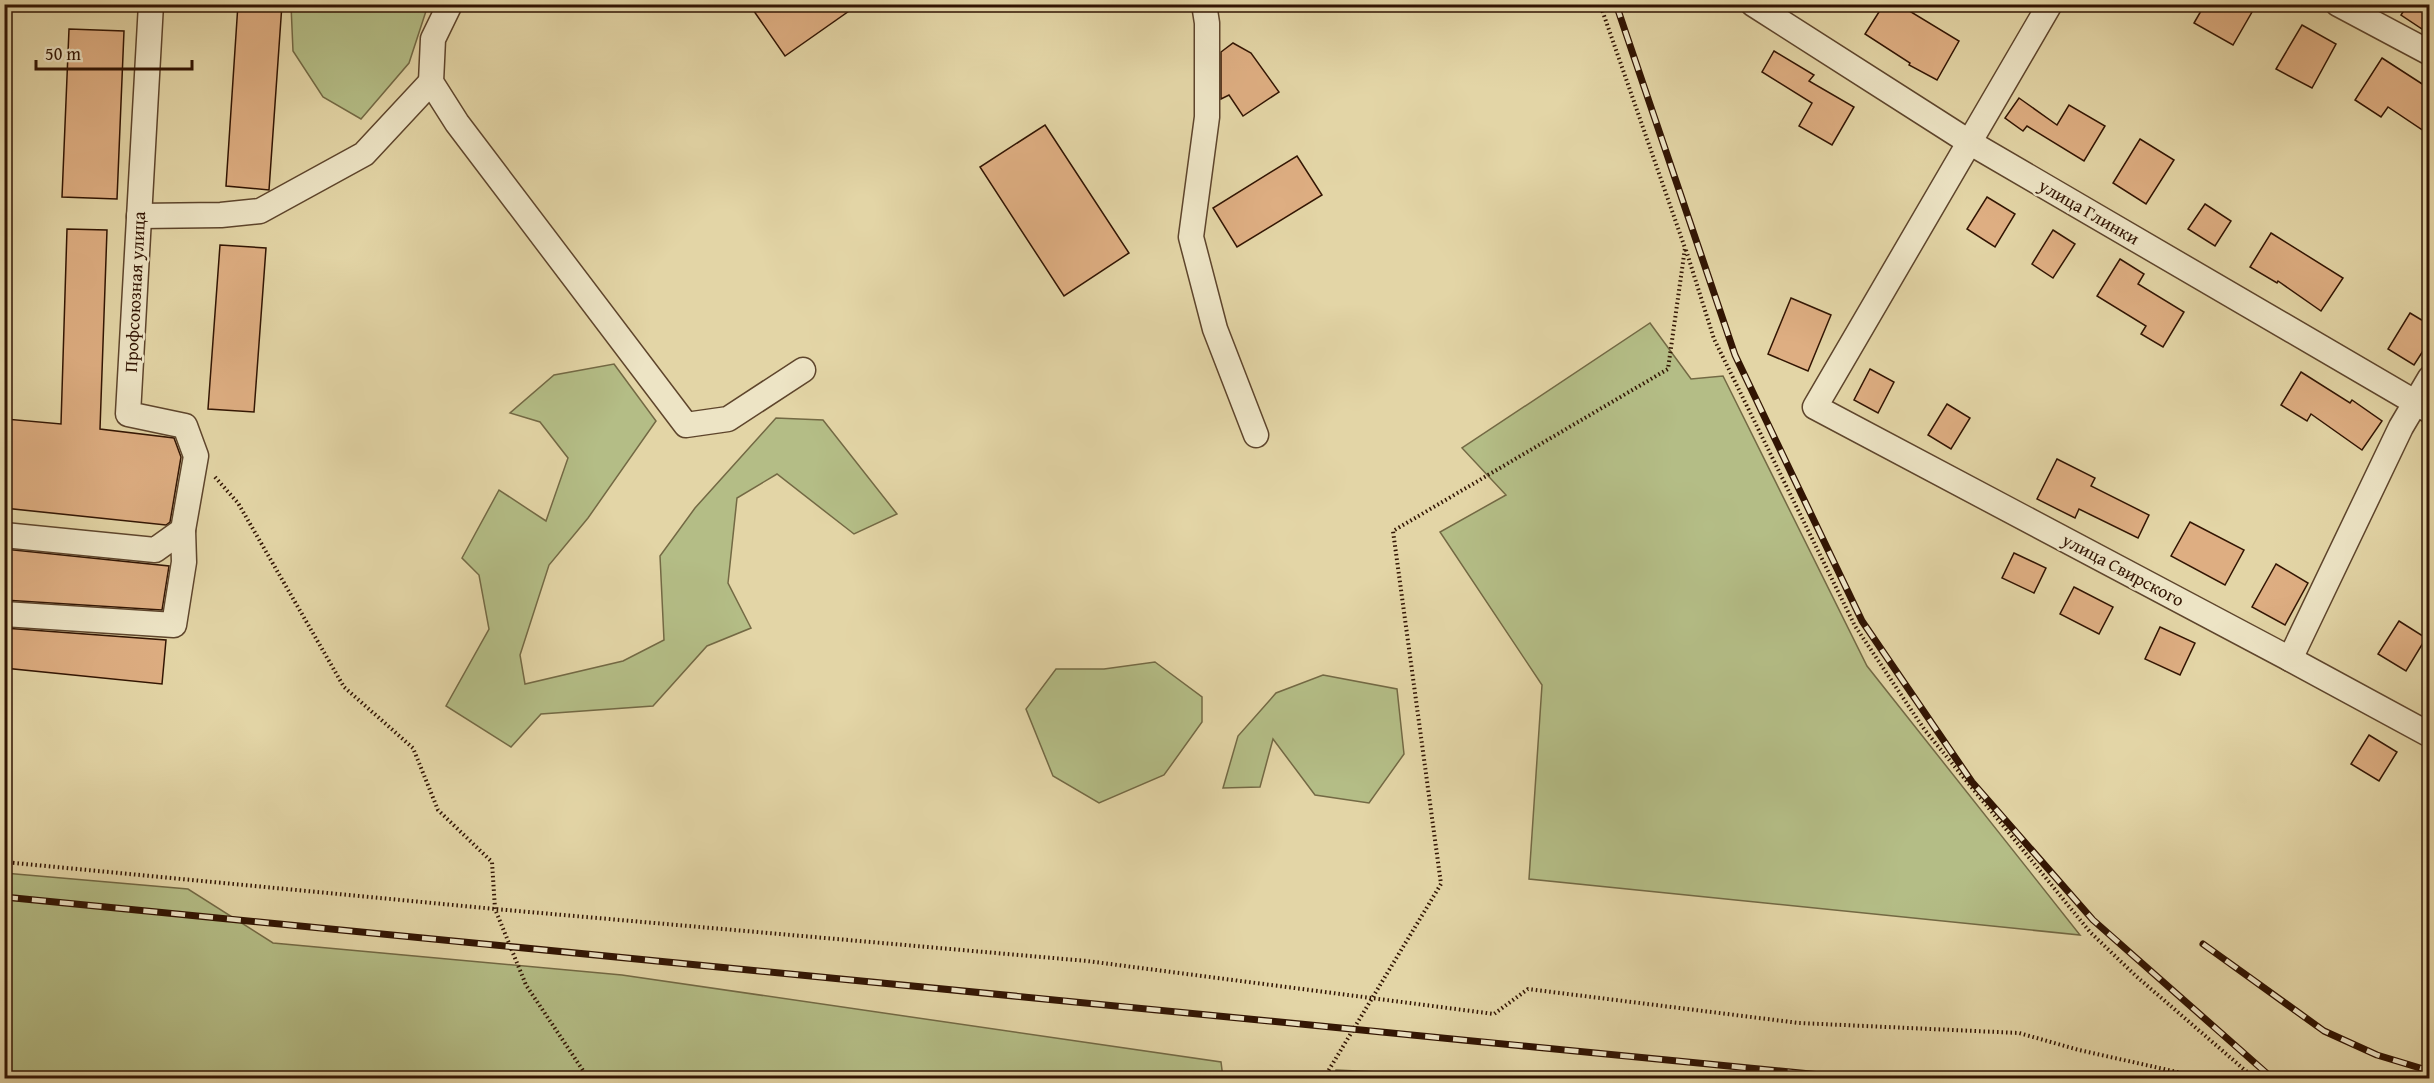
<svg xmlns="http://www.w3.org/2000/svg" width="2434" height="1083" font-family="'Gentium Book Plus',serif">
  <rect width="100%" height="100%" fill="#e3d5a6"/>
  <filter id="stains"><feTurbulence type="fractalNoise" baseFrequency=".00333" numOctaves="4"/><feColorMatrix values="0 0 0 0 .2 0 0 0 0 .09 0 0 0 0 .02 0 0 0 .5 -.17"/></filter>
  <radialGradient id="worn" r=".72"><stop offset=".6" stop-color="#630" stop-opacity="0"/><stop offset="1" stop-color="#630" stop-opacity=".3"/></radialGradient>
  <g fill="#b4bd86" stroke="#736944" stroke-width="1.5">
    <polygon points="291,5 291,4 428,5 409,63 361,119 323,97 293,51"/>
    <polygon points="1650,323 1691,379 1723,376 1867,666 2080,935 1529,879 1542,685 1440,532 1506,495 1462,448"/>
    <polygon points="614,364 656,421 588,518 549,565 520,655 525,684 623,661 664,640 660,556 695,508 776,418 823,420 897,514 854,534 777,474 737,498 728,583 751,628 707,646 653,706 541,714 511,747 446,706 489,629 479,575 462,558 499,490 546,521 568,458 540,422 510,413 554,375"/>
    <polygon points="1155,662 1202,697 1202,722 1164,775 1099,803 1053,776 1026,709 1056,669 1104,669"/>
    <polygon points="1323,675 1397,689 1404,754 1369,803 1315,795 1273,739 1260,787 1223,788 1238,736 1276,693"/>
    <polygon points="4,873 188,889 273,943 622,975 1221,1062 1223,1078 5,1078"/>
    <polygon points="1336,1070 1508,1078 1334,1078"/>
  </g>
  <g fill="#deae82" stroke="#321503" stroke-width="1.5">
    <polygon points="238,4 282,4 269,190 226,186"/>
    <polygon points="749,4 859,4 785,56"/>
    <polygon points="1884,4 1898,4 1959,41 1937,80 1909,65 1910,63 1865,34"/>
    <polygon points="2205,4 2239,4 2252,12 2233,45 2194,23"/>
    <polygon points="2408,4 2430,4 2430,17 2422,29 2401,15"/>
    <polygon points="2302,25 2336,44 2312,88 2276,69"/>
    <polygon points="69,29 124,31 117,199 62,197"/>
    <polygon points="1233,43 1251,53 1279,92 1243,116 1229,95 1221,99 1221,52"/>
    <polygon points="1774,51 1814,75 1809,81 1854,107 1832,145 1799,126 1812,103 1762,72"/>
    <polygon points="2382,58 2430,89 2430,135 2388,107 2381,117 2355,100"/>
    <polygon points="2019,98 2057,125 2069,105 2105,126 2084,161 2027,126 2023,131 2005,118"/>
    <polygon points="1045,125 1129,253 1064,296 980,167"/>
    <polygon points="2140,139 2174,160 2146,204 2113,183"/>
    <polygon points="1297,156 1322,195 1237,247 1213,208"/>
    <polygon points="1987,197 2015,214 1995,247 1967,229"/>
    <polygon points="2205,204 2231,221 2215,246 2188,229"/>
    <polygon points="67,229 107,230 100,429 174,438 181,457 170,522 166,525 4,508 6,419 61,424"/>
    <polygon points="2053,230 2075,244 2053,278 2032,264"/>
    <polygon points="2271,233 2343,278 2321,311 2278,281 2277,283 2250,267"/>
    <polygon points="220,245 266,248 254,412 208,409"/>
    <polygon points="2120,259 2144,274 2138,284 2184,312 2163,347 2141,334 2146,326 2097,296"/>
    <polygon points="1791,298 1831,315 1808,371 1768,354"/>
    <polygon points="2410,313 2430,325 2430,340 2414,365 2388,349"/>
    <polygon points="1870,369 1894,382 1878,413 1854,400"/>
    <polygon points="2301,372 2350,403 2352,400 2382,421 2362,450 2311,414 2307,421 2281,405"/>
    <polygon points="1947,404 1970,418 1951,449 1928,435"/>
    <polygon points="2057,459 2095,478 2091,486 2149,515 2138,538 2079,509 2075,518 2037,499"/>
    <polygon points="2190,522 2244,550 2225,585 2171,556"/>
    <polygon points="4,549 169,566 162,610 4,600"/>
    <polygon points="2014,553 2046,568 2034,593 2002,578"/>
    <polygon points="2276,564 2308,583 2285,625 2252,607"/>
    <polygon points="2074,587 2113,607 2099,634 2060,614"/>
    <polygon points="2399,621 2426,638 2406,671 2378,654"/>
    <polygon points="2160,627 2195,643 2180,675 2145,659"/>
    <polygon points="4,628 166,640 162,684 4,668"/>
    <polygon points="2369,735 2397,752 2379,781 2351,764"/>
  </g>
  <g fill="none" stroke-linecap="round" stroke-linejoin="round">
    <g stroke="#5e452c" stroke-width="27">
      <g id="minor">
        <polyline points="450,4 433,39 431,82 457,123 686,425 728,419 803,370"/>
        <polyline points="1204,4 1207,23 1207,117 1191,237 1215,329 1256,435"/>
        <polyline points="1753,4 1969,142 2430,411"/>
        <polyline points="2050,4 1815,407 2290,659 2430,735"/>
        <polyline points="2338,4 2430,53"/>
        <polyline points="139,216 221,215 260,211 364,154 431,82"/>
        <polyline points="4,535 155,550 183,530"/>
        <polyline points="4,614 174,625 184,562 183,530 196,456 185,426 128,414 151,4"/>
        <polyline points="2290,659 2401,427 2430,378"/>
      </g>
    </g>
    <g stroke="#321503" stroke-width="4" stroke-dasharray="1.5 3" stroke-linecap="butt">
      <polyline points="1686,250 1714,339 1855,626 1924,729 2090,932 2136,976 2254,1078"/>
      <polyline points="215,477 238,503 344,687 413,748 438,810 492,862 495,909 526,985 588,1078"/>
      <polyline points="4,862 495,909 1087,961 1494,1014 1528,989 1799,1023 2019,1033 2079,1050 2204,1078"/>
      <polyline points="1324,1078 1441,884 1393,531 1668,369 1685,248 1600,4"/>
    </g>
    <use href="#minor" stroke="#ede4c5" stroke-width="24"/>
    <g stroke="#321503" stroke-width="7">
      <g id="rail">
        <polyline points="1616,4 1735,355 1862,621 1972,782 2093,920 2272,1078"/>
        <polyline points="4,897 1851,1078"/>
        <polyline points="2203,944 2324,1031 2377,1055 2430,1071"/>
      </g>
    </g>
    <use href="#rail" stroke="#ede4c5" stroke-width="4.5" stroke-dasharray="14" stroke-linecap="butt"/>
  </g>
  <g text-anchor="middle" stroke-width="5" stroke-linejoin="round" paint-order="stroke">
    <g font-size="18" fill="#321503" stroke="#ede4c5">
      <text transform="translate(2089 212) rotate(30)" y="6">улица Глинки</text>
      <text transform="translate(135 292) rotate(-87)" y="6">Профсоюзная улица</text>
      <text transform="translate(2123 570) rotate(28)" y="6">улица Свирского</text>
    </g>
  </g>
  <rect width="2434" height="1083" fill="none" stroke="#e3d5a6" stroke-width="24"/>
  <rect x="6" y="6" width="2422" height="1071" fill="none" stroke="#321503" stroke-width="3"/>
  <rect x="12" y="12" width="2410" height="1059" fill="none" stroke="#321503" stroke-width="1.5"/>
  <path d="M36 60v9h156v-9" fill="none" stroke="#321503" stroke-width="3"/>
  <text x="45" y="60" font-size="18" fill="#321503" stroke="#ede4c5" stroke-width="4.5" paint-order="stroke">50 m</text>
  <rect width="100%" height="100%" filter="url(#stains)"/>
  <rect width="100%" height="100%" fill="url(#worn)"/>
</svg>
